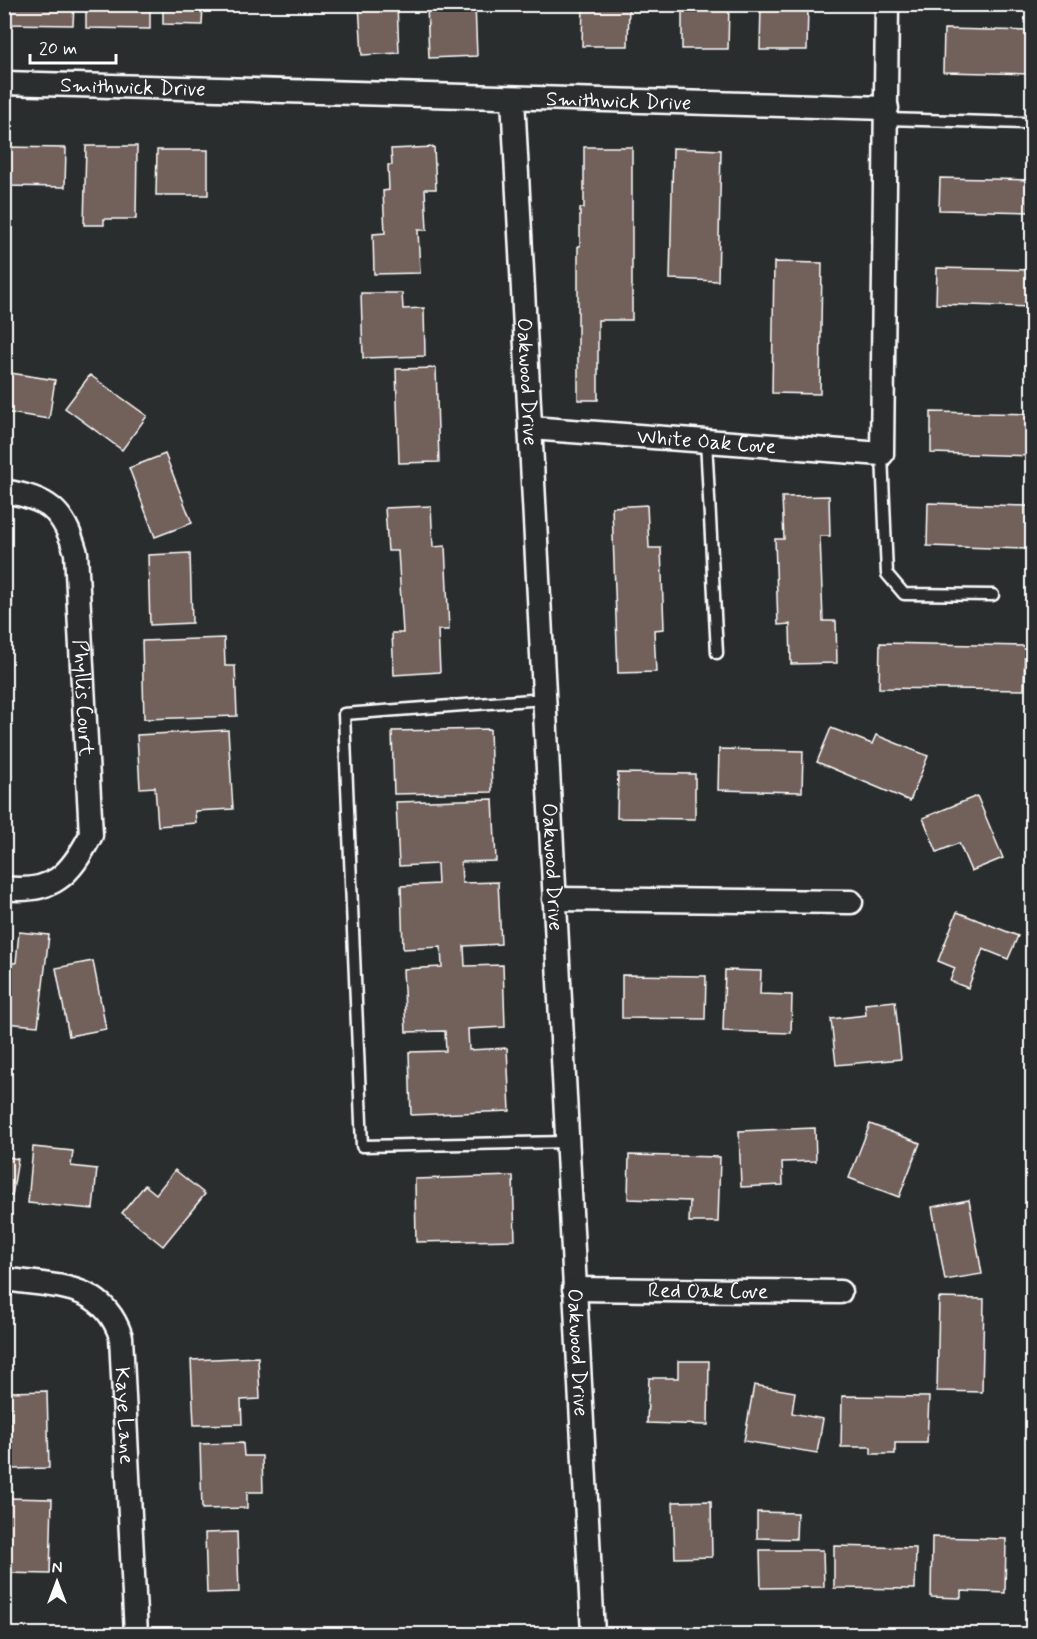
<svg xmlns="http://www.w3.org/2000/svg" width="1037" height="1639" font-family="Mynerve,sans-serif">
  <rect width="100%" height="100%" fill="#2a2d2e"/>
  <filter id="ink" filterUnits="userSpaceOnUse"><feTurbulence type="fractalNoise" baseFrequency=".0167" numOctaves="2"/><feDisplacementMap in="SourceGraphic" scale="12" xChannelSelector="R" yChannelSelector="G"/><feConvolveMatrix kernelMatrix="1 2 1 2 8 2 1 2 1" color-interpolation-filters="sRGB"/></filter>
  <g filter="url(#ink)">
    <g fill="#72605a" stroke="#fff" stroke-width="1.5">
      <polygon points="6,4 74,4 73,25 6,24"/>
      <polygon points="86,4 150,4 150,29 86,28"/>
      <polygon points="163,4 203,4 202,25 163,24"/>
      <polygon points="359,4 397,4 399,53 362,55"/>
      <polygon points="427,4 475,4 477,56 429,58"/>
      <polygon points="583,4 629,4 628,46 582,46"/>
      <polygon points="682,4 729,4 728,49 682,49"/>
      <polygon points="761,4 808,4 807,50 760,50"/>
      <polygon points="944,29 1032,31 1032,74 943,72"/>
      <polygon points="86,146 137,146 136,219 104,219 104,225 84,225"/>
      <polygon points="4,147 66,148 65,187 4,186"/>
      <polygon points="434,147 436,189 425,189 427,230 418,230 420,273 374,274 373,234 385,233 383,191 389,190 388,165 392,165 391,149"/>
      <polygon points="584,147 632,147 632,320 598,320 598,400 578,400 578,246 580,246 580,208 584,208"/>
      <polygon points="673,148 721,150 718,281 670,279"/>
      <polygon points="157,150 208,150 208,195 156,195"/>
      <polygon points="940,178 1032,180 1032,212 939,210"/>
      <polygon points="774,262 822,263 820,394 772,393"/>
      <polygon points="937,268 1032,270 1032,307 936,304"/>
      <polygon points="361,293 402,293 403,309 424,308 425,356 363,358"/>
      <polygon points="436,368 439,462 399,463 396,369"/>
      <polygon points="4,372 55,380 49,419 4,412"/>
      <polygon points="90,375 147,416 122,450 65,408"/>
      <polygon points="931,412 1032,414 1032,456 931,453"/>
      <polygon points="165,454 192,523 155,537 129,468"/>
      <polygon points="829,496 830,536 820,536 823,621 836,621 837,663 791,664 790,624 778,625 775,539 784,539 782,497"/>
      <polygon points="928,503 1028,506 1027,549 927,546"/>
      <polygon points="647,505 649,548 661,548 664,629 654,630 656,672 618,673 612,507"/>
      <polygon points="431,506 433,547 445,546 449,630 438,630 440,672 394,675 392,633 403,633 398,551 388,551 385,508"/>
      <polygon points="190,553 192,623 150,625 148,555"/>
      <polygon points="4,597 12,597 11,638 4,638"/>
      <polygon points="224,638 225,666 235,666 237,716 144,719 142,641"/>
      <polygon points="880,643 1025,646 1024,690 879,688"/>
      <polygon points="831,728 872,744 876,735 928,756 910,801 817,762"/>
      <polygon points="490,729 492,792 394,794 392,731"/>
      <polygon points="228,730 233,809 195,811 196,823 158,826 155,787 140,788 137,735"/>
      <polygon points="719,749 803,751 802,792 718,790"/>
      <polygon points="618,773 695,774 695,819 617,818"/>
      <polygon points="977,796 1003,858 971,871 959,843 937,852 923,818"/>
      <polygon points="493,799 496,861 461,862 462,883 498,882 501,944 464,946 465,966 503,965 505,1027 468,1029 469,1050 507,1048 510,1111 411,1115 409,1052 446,1051 445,1031 406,1032 403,969 442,967 441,947 403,949 401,886 438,884 437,864 399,866 396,802"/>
      <polygon points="957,912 1018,936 1008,959 983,949 968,988 950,981 955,968 938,961"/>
      <polygon points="19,932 49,935 38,1026 4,1023 4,962 16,963"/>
      <polygon points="93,961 106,1029 69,1036 56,968"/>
      <polygon points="725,970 761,971 760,994 792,995 791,1033 723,1031"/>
      <polygon points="622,975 706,976 705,1019 622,1018"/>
      <polygon points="895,1001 901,1059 836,1065 831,1019 866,1015 865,1004"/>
      <polygon points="870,1124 920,1143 899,1197 849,1178"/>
      <polygon points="815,1128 816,1161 782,1162 783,1185 741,1187 739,1131"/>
      <polygon points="33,1147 73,1151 71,1166 97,1169 93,1209 28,1203"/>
      <polygon points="629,1155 720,1157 718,1222 689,1222 690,1201 628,1199"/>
      <polygon points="4,1156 18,1159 12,1196 4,1195"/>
      <polygon points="175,1170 205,1194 163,1246 122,1213 145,1185 156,1194"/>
      <polygon points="513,1176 515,1240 416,1242 415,1179"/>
      <polygon points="969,1200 982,1274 945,1280 932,1207"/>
      <polygon points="939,1298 984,1299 982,1392 937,1391"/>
      <polygon points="258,1357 260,1399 241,1400 242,1424 194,1425 191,1360"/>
      <polygon points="678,1361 709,1361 708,1425 647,1423 649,1378 678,1378"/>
      <polygon points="754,1385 795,1392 792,1413 823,1419 817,1453 744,1441"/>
      <polygon points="47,1391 49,1468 12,1469 10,1392"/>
      <polygon points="842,1396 929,1397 927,1443 895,1443 895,1454 871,1454 871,1447 841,1447"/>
      <polygon points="243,1443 244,1456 262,1456 263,1492 247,1492 247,1508 202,1509 200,1444"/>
      <polygon points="6,1498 52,1499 50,1574 4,1573"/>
      <polygon points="711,1501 712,1557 675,1558 673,1502"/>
      <polygon points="757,1512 797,1513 796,1539 757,1538"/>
      <polygon points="237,1532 239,1592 207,1593 205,1533"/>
      <polygon points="932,1537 1006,1539 1005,1593 961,1591 961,1598 931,1597"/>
      <polygon points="834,1546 916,1548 915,1589 834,1588"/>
      <polygon points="760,1550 823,1550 824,1587 761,1588"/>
    </g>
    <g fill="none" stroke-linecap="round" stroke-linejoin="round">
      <g stroke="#fff" stroke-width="15">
        <g id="lane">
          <polyline points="887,119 1024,123"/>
          <polyline points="706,440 717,653"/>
          <polyline points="882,454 887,574 904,594 993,595"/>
          <polyline points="544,699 344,714 362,1146 567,1142"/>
        </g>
      </g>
      <g stroke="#fff" stroke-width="27">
        <g id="street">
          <path id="s1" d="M4 83 887 108"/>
          <path id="s2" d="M513 98 593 1634"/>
          <path id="s3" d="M530 428 882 454 887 4"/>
          <path id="s4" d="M4 491C49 499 63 509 76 553L91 835C70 875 53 894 4 888"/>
          <polyline points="554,899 851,902"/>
          <path id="s5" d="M4 1279C53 1287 103 1281 121 1337L136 1634"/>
          <path id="s6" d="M574 1289 840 1292"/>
        </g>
      </g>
      <use href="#lane" stroke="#2a2d2e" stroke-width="10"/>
      <use href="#street" stroke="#2a2d2e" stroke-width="22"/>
    </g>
  </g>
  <g text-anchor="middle" stroke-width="5" stroke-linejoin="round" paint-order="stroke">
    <g font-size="21" fill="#fff" stroke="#2a2d2e">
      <text dy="7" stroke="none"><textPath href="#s1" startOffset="129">Smithwick Drive</textPath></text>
      <text dy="7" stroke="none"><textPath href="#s1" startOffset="615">Smithwick Drive</textPath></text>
      <text dy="7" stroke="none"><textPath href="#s2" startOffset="284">Oakwood Drive</textPath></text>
      <text dy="7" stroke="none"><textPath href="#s3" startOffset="177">White Oak Cove</textPath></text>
      <text dy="7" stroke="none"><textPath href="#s4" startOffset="248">Phyllis Court</textPath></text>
      <text dy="7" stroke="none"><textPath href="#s2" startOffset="770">Oakwood Drive</textPath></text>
      <text dy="7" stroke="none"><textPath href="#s6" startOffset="134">Red Oak Cove</textPath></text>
      <text dy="7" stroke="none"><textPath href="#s2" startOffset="1256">Oakwood Drive</textPath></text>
      <text dy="7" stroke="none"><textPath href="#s5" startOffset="219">Kaye Lane</textPath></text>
    </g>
  </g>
  <rect width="1037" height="1639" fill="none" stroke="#2a2d2e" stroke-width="24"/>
  <rect x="12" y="12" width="1013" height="1615" fill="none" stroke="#fff" stroke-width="2" filter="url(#ink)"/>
  <g transform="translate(57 1582)" stroke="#2a2d2e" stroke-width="4.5" paint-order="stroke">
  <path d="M0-4.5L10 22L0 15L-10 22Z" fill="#ffffff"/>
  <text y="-9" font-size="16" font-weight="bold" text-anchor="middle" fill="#ffffff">N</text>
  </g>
  <path d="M30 54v9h86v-9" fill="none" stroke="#ffffff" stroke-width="3"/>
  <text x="39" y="54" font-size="18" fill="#ffffff" stroke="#2a2d2e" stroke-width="4.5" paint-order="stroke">20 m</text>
</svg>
